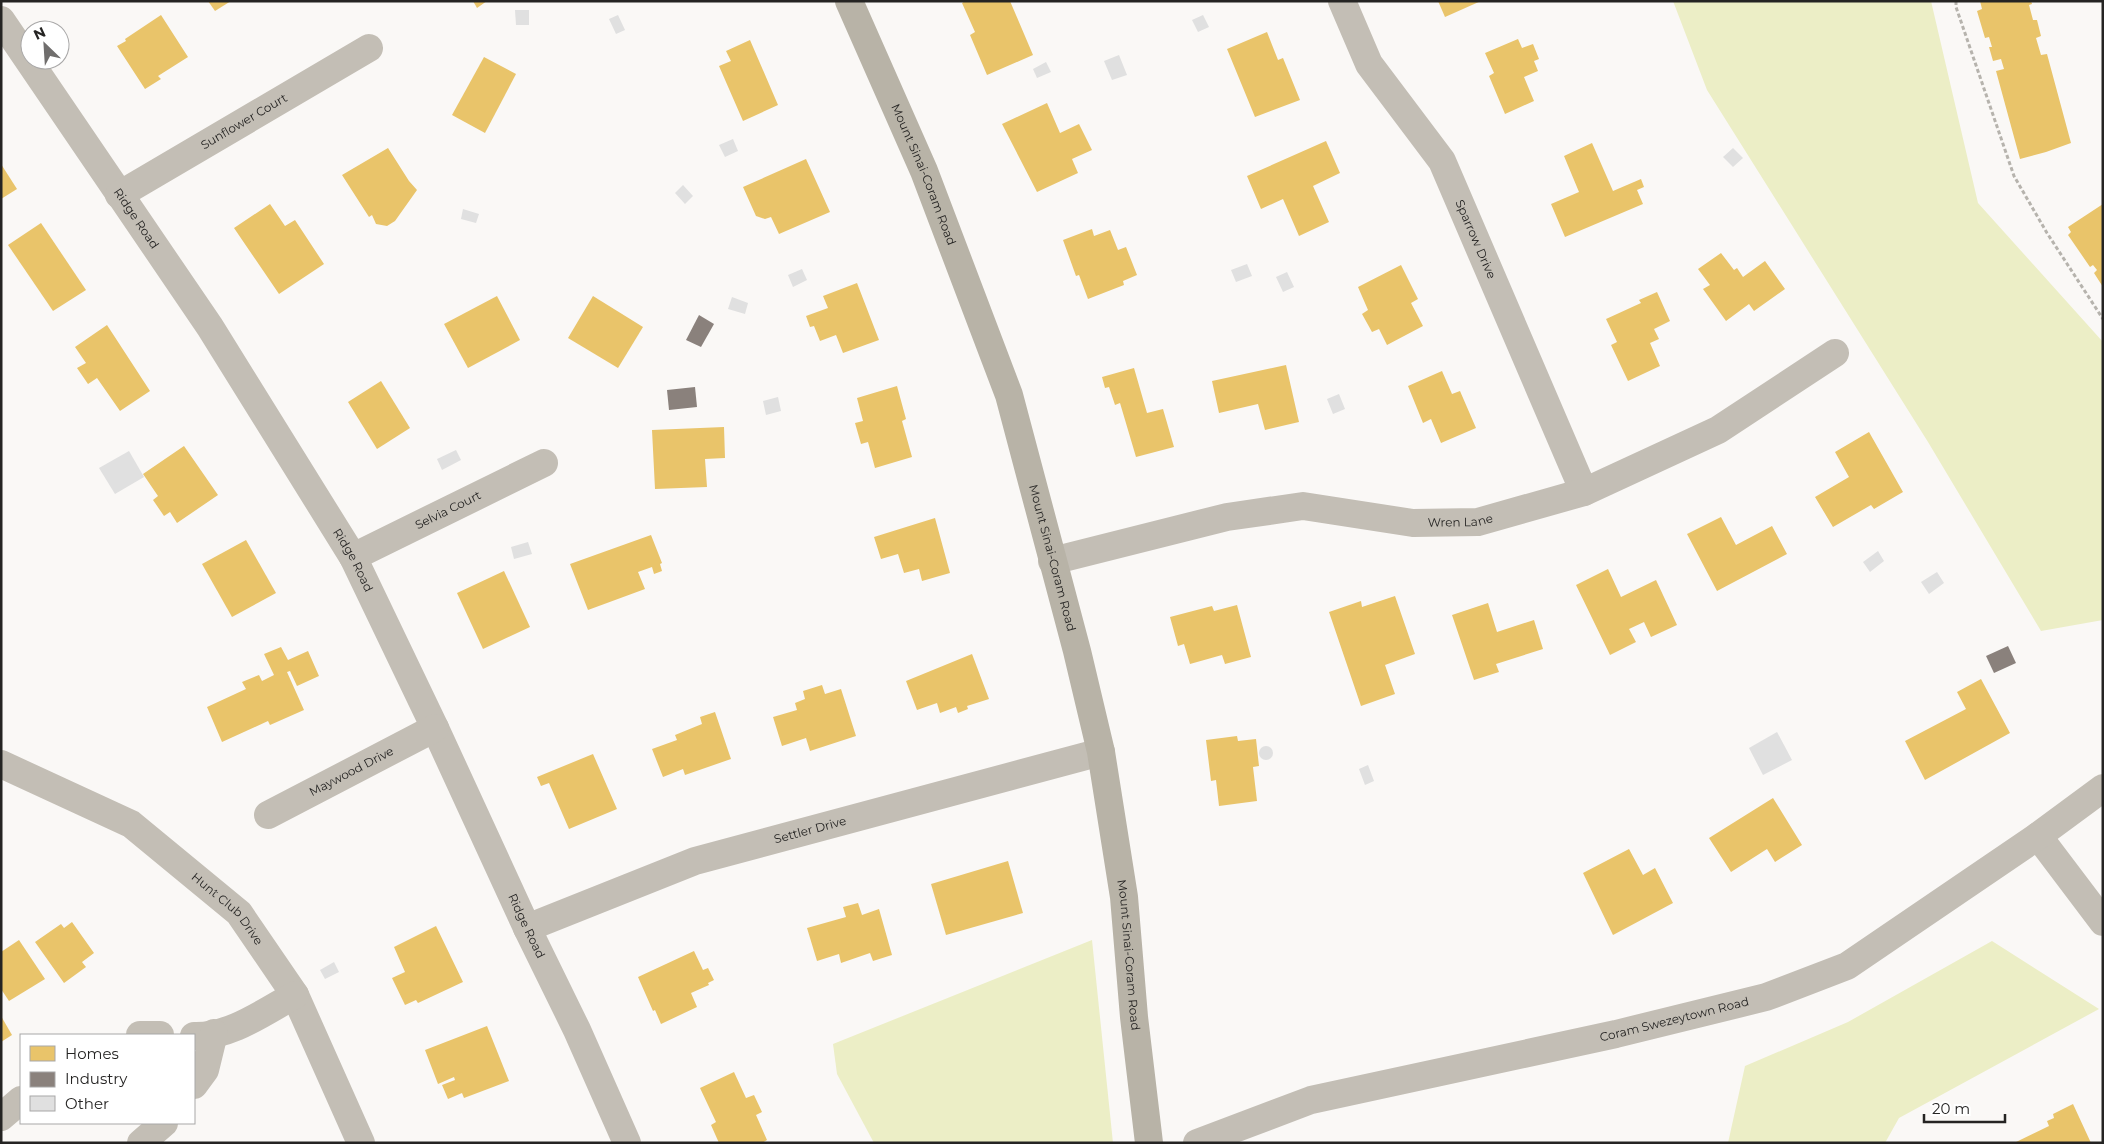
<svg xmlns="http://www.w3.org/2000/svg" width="2104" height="1144" font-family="Montserrat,sans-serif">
  <rect width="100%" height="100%" fill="#faf8f6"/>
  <g fill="#eceec6">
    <polygon points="1673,1 1931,1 1978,203 2103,342 2103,620 2041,631 1928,442 1707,90"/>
    <polygon points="1092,940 1113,1143 874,1143 837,1074 833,1044"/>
    <polygon points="1992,941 2099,1009 1899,1118 1885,1143 1728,1143 1745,1066 1848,1022"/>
  </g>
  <g fill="#e9c46a">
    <polygon points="208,1 231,1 215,11"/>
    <polygon points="473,1 487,1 477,8"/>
    <polygon points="965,1 1010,1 1033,55 987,75 970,35 975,32 962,3"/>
    <polygon points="1438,1 1481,1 1445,17"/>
    <polygon points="1980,1 2031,1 2032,4 2029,5 2033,20 2037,20 2041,36 2036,38 2041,55 2047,54 2071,143 2046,152 2020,159 1996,71 2004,69 2001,59 1993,61 1989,47 1992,47 1989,37 1985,38 1977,11 1982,9"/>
    <polygon points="161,15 188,57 158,76 161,79 145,89 117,46 126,41 125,39"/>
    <polygon points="1267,32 1278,60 1283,58 1300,100 1255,117 1227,49"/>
    <polygon points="1518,39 1522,48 1533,44 1539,59 1534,61 1538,71 1524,77 1534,101 1505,114 1489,76 1494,73 1485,53"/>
    <polygon points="750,40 778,105 743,121 719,66 731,61 726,51"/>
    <polygon points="484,57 516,74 485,133 452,115"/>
    <polygon points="1047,103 1060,133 1079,124 1092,150 1072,159 1078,173 1037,192 1002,124"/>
    <polygon points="1326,141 1340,173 1313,186 1329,222 1299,236 1283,199 1261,209 1247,176"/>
    <polygon points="1592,143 1613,191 1641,179 1644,187 1637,190 1643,204 1565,237 1551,204 1579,192 1564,156"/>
    <polygon points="388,148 409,181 417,190 395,221 387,226 376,224 372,215 369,217 342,175"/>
    <polygon points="806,159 830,212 779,234 771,217 765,219 756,216 743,187"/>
    <polygon points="1,164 17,189 1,199"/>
    <polygon points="270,204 285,226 295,220 324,264 279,294 234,228"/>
    <polygon points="2103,204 2103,287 2094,273 2097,270 2093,265 2090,267 2068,235 2071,232 2068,227"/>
    <polygon points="41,223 86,290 53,311 8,245"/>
    <polygon points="1092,229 1094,236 1110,230 1118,250 1126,247 1137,275 1123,281 1124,285 1088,299 1079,275 1076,276 1063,240"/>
    <polygon points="1721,253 1734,270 1737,268 1743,277 1765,261 1785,289 1754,311 1749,304 1726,321 1703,289 1710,285 1698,269"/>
    <polygon points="1401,265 1418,299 1411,303 1423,326 1387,345 1379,329 1372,332 1362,314 1368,310 1358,287"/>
    <polygon points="857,283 879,340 843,353 836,335 820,341 814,326 810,327 806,316 828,308 823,296"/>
    <polygon points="1657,292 1670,321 1654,329 1659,339 1650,343 1660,366 1628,381 1611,345 1617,342 1606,319 1641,303 1639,300"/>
    <polygon points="497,296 520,340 468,368 444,324"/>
    <polygon points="593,296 643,327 618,368 568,338"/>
    <polygon points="107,325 150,391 120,411 97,378 88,384 77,368 86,363 75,347"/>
    <polygon points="1286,365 1299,422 1265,430 1258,404 1219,413 1212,381"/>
    <polygon points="1134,368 1147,413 1163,409 1174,447 1136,457 1120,403 1115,405 1109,387 1105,388 1102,377"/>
    <polygon points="1442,371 1452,394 1460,391 1476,428 1441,443 1431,419 1423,423 1408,386"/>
    <polygon points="381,381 410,428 377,449 348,402"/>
    <polygon points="897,386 906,419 902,421 912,457 875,468 868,442 861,444 855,423 863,421 857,398"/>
    <polygon points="724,427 725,458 705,459 707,487 655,489 652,430"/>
    <polygon points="1869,432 1903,492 1874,509 1871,505 1833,527 1815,497 1849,477 1835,452"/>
    <polygon points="184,446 218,495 177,523 170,512 164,516 153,500 158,496 143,474"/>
    <polygon points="1721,517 1736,545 1772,526 1787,554 1717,591 1687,534"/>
    <polygon points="935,518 950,573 922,581 919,569 904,573 898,554 881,559 874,537"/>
    <polygon points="651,535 662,563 660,564 662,571 654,574 652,567 638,572 645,589 588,610 570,564"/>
    <polygon points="246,540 276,593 232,617 202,564"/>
    <polygon points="1608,569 1621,597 1656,580 1677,625 1651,637 1644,622 1629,629 1636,642 1610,655 1576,585"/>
    <polygon points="504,571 530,627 483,649 457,593"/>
    <polygon points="1395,596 1415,654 1385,665 1395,694 1361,706 1329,612 1361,601 1362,607"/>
    <polygon points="1488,603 1497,632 1534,620 1543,649 1496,664 1499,672 1474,680 1452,615"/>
    <polygon points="1237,605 1251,657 1225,664 1222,655 1190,664 1184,644 1178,646 1170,617 1212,606 1214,611"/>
    <polygon points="281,647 288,660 308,651 319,676 297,686 290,671 287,672 304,710 270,725 268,721 222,742 207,707 246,689 242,682 259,675 262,681 274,675 264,654"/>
    <polygon points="972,654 989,699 967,706 968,709 958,713 956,707 940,713 937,703 917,710 906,681"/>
    <polygon points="1981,679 2010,733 1925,780 1905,741 1966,709 1957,692"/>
    <polygon points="822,685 825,694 841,689 856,736 810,751 806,738 782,746 773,717 797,710 795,703 805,699 803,691"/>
    <polygon points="715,712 731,759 685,775 683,769 663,777 652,749 677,740 675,735 702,724 700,717"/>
    <polygon points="1237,736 1238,741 1256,739 1259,766 1253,767 1257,801 1219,806 1216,780 1211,781 1206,740"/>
    <polygon points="593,754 617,809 569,829 549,783 541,786 537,777"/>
    <polygon points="1773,798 1802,845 1775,862 1767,849 1731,872 1709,838"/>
    <polygon points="1629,849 1643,875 1655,868 1673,903 1613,935 1583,873"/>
    <polygon points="1008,861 1023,913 946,935 931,884"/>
    <polygon points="858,903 862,915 879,909 892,955 873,961 870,953 841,963 839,954 817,961 807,928 846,917 843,907"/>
    <polygon points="72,922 94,953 82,962 86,967 64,983 35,942 61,924 64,928"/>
    <polygon points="436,926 463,982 418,1003 416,1000 405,1005 392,978 405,972 394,947"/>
    <polygon points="19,940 45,979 9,1001 1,989 1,952"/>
    <polygon points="694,951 703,970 708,968 714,980 708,983 709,985 691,993 697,1007 661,1024 655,1010 653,1011 638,977"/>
    <polygon points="1,1016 12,1035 1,1042"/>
    <polygon points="487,1026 509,1081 464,1098 462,1093 448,1099 442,1085 455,1080 454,1077 438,1084 425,1050"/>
    <polygon points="734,1072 746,1098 754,1095 762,1112 756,1115 767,1140 762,1143 719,1143 711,1125 716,1122 700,1088"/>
    <polygon points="2073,1104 2091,1143 2014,1143 2049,1126 2047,1121 2054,1118 2053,1114"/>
  </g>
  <g fill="#8a817c">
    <polygon points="699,315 714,324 701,347 686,340"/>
    <polygon points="695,387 697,407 669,410 667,390"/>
    <polygon points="2008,646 2016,663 1994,673 1986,656"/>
  </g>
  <g fill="#e0e0e0">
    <polygon points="515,10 529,10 529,25 516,25"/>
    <polygon points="618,15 625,30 616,34 609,19"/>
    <polygon points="1203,15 1209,27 1198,32 1192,20"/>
    <polygon points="1119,55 1127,75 1112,80 1104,61"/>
    <polygon points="1046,62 1051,72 1037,78 1033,69"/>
    <polygon points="733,139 738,151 725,157 719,145"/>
    <polygon points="1733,148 1743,158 1733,167 1723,157"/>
    <polygon points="683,185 693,196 685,204 675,193"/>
    <polygon points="463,209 479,214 476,223 461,219"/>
    <polygon points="1247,264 1252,276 1236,282 1231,270"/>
    <polygon points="802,269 807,280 793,287 788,275"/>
    <polygon points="1287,272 1294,287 1283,292 1276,277"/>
    <polygon points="732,297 748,303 745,314 728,309"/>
    <polygon points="1339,394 1345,409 1333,414 1327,399"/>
    <polygon points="778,397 781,411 766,415 763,401"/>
    <polygon points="456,450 461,460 442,470 437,459"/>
    <polygon points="129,451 144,477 115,494 99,468"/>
    <polygon points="528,542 532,554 514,559 511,547"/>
    <polygon points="1878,551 1884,561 1870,572 1863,562"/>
    <polygon points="1937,572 1944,583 1929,594 1921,582"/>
    <polygon points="1777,732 1792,760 1763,775 1749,748"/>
    <circle cx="1266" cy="753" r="7"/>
    <polygon points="1368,765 1374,781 1365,785 1359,769"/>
    <polygon points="334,962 339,972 325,979 320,970"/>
  </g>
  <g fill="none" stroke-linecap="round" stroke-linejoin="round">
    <polyline stroke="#b6b3ad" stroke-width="3" stroke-dasharray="4 2.5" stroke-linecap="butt" points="1956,1 1956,7 2014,176 2047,233 2103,319"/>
    <g stroke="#c3beb5" stroke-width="28">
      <path id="s1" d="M1342 1 1369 64 1442 161 1584 492"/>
      <path id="s2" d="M1 20 210 327 353 557 435 728 527 928 577 1030 627 1143"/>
      <path id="s3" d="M119 195 369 48"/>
      <path id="s4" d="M353 557 544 463"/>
      <path id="s5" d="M1052 561 1227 517 1303 506 1413 523 1478 522 1584 492 1718 430 1835 353"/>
      <path id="s6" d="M1 764 131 824 239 913 295 995 361 1143"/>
      <path id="s7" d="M268 815 435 728"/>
      <polyline points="2038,836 2103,922"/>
      <path id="s8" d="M527 928 695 861 1101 752"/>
      <polyline points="140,1035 160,1035"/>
      <path d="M194 1036C230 1037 264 1012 295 995"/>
      <polyline points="194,1085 205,1070 214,1033"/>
      <polyline points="1,1117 21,1100"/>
      <polyline points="141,1143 164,1123"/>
    </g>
    <path stroke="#c3beb5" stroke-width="28" id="s9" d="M1197 1143 1311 1100 1616 1034 1766 997 1847 966 2038 836 2103 788"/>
    <path stroke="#b8b3a7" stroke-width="28" id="s10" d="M849 1 924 171 1009 395 1077 651 1101 752 1124 897 1134 1017 1149 1143"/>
  </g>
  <g text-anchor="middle" stroke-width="5" stroke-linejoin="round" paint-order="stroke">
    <g font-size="12" fill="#252423" stroke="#fff">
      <text dy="4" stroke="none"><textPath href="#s3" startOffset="145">Sunflower Court</textPath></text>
      <text dy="4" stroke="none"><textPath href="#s10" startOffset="189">Mount Sinai-Coram Road</textPath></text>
      <text dy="4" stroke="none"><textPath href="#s2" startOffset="240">Ridge Road</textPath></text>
      <text dy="4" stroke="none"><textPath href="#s1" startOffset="275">Sparrow Drive</textPath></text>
      <text dy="4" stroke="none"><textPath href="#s4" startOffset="106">Selvia Court</textPath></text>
      <text dy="4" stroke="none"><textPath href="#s5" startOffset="416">Wren Lane</textPath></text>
      <text dy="4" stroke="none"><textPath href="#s10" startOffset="594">Mount Sinai-Coram Road</textPath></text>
      <text dy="4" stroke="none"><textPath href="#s2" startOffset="645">Ridge Road</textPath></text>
      <text dy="4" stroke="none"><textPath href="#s7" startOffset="94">Maywood Drive</textPath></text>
      <text dy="4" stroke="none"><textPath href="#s8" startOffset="300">Settler Drive</textPath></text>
      <text dy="4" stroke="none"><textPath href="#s6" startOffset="272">Hunt Club Drive</textPath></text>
      <text dy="4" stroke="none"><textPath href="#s2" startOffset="1050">Ridge Road</textPath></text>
      <text dy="4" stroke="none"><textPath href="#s10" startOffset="999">Mount Sinai-Coram Road</textPath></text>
      <text dy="4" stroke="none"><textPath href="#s9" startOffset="494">Coram Swezeytown Road</textPath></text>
    </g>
  </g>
  <rect width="2104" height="1144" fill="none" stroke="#252423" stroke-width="5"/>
  <rect x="20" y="1034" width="175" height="90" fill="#ffffff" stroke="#a8a7a7"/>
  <rect x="30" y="1046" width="25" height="15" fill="#e9c46a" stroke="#a8a7a7"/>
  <text x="65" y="1059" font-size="15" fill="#252423">Homes</text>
  <rect x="30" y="1072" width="25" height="15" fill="#8a817c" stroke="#a8a7a7"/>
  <text x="65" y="1084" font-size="15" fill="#252423">Industry</text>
  <rect x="30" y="1096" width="25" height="15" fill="#e0e0e0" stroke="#a8a7a7"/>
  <text x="65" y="1109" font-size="15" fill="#252423">Other</text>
  <g transform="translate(45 45) rotate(335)"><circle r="24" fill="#ffffff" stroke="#a8a7a7"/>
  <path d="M0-4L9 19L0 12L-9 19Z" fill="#706e6d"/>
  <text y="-8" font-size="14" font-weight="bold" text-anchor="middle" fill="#252423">N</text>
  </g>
  <path d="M1924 1114v8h81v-8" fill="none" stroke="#252423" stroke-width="2.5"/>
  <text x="1932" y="1114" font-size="15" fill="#252423" stroke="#ffffff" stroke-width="4" paint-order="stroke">20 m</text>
</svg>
